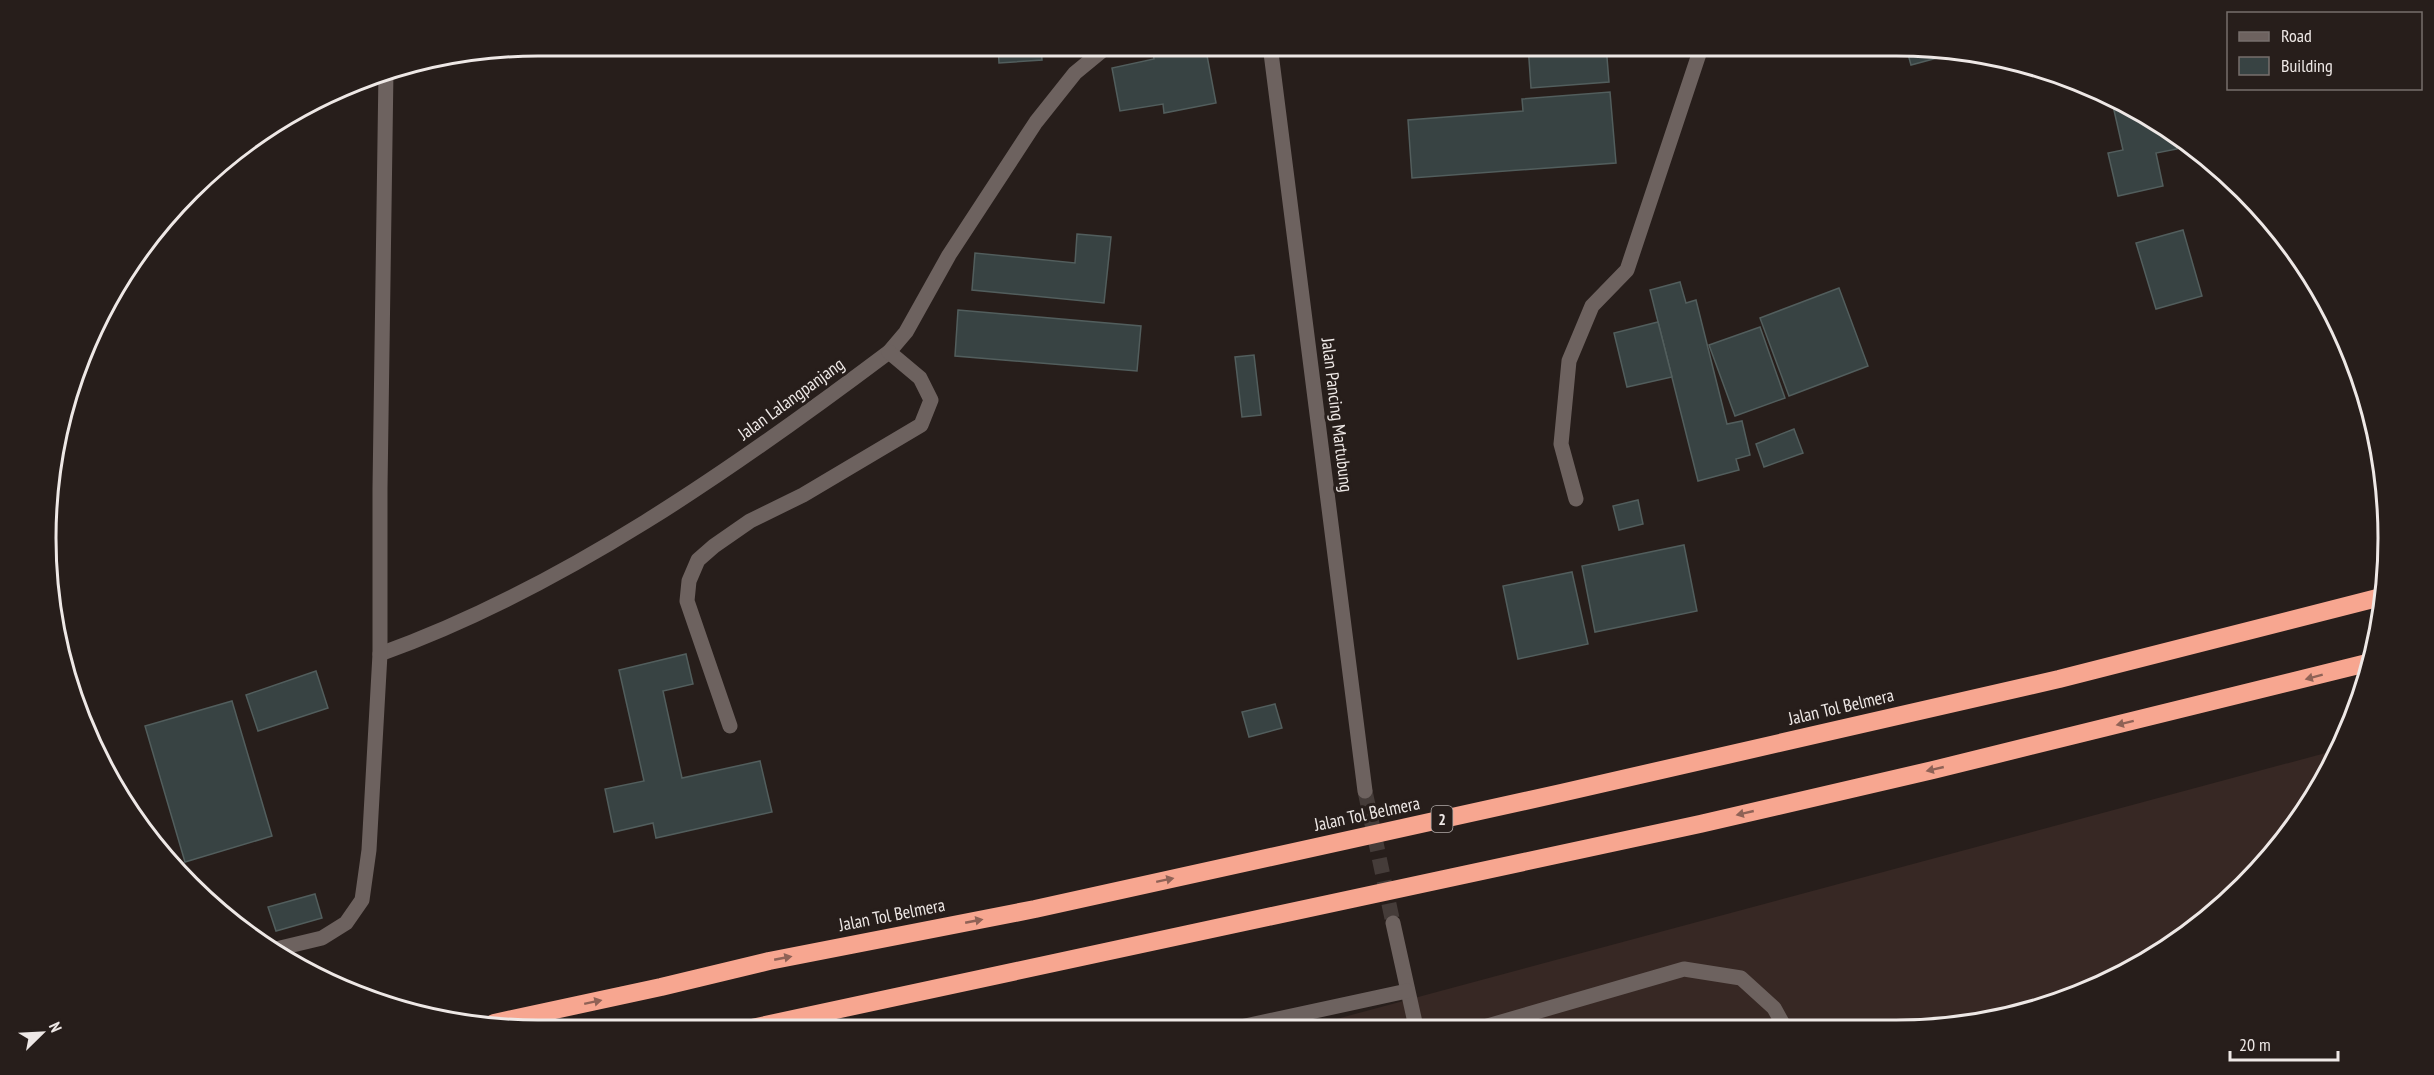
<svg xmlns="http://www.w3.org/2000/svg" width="2434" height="1075" font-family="'PT Sans Narrow',sans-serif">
  <rect width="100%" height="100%" fill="#271e1b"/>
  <polygon fill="#372824" points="2333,751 2287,837 2197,928 2085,992 1961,1026 1303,1028"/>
  <g fill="#384343" stroke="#525e5d" stroke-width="1.5">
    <polygon points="998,45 1041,45 1042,60 999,63"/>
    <polygon points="1186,45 1205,45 1216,103 1164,113 1163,104 1120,111 1112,68 1154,59 1153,51"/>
    <polygon points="1528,45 1606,45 1609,82 1531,88"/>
    <polygon points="1906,47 1952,54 1911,65"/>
    <polygon points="1610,92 1616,163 1412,178 1408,120 1523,111 1522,99"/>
    <polygon points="2111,97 2143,111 2173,133 2177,149 2156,153 2163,186 2118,196 2108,153 2123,150"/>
    <polygon points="2183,230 2202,296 2156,309 2136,243"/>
    <polygon points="1077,234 1111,237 1104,303 972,290 975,253 1075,263"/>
    <polygon points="1680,282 1686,303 1696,300 1727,424 1742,421 1750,455 1736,459 1739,470 1698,481 1650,290"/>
    <polygon points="1839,288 1868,366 1789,396 1760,318"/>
    <polygon points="958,310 1141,326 1137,371 955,356"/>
    <polygon points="1658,322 1672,377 1627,387 1614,333"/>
    <polygon points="1760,327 1785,398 1735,416 1709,345"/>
    <polygon points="1254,355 1261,415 1242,417 1235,357"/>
    <polygon points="1794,429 1803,453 1764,467 1756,444"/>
    <polygon points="1638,500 1643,524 1619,530 1613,506"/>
    <polygon points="1684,545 1697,611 1595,632 1582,566"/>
    <polygon points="1572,572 1588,644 1518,659 1503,586"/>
    <polygon points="686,654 693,684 663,691 682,778 760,761 772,812 656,838 653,823 614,832 605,789 644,781 619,670"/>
    <polygon points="316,671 328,708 258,731 246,695"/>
    <polygon points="232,701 272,836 185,862 145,726"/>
    <polygon points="1275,704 1282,728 1249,737 1242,712"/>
    <polygon points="315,894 322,918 276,931 268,907"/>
  </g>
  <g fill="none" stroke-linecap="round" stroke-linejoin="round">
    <polyline stroke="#453c39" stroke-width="15" stroke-dasharray="15 8" stroke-linecap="butt" points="1365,791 1393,923"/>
    <g stroke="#6d625f" stroke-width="15">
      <polyline points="1270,45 1365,791"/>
      <polyline points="1576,499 1561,444 1569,361 1592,306 1627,270 1702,45"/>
      <path d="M380 654C562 589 736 467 889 352L906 332 949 255 1036 122 1075 73 1109 45"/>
      <polyline points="730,726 687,601 689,581 698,560 714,546 750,521 803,495 921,425 931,400 920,378 889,352"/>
      <polyline points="1393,923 1416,1027"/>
      <polyline points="276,949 322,938 346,923 362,900 369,850 380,654 380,489 386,70"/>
      <polyline points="1484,1027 1684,969 1741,978 1774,1008 1784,1026"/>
      <polyline points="1236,1028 1407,991"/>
    </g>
    <g stroke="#f7a690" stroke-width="18">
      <polyline points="494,1023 661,987 769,961 1035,909 1561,793 2059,679 2385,596"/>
      <polyline points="747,1029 1700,824 1933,770 2371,662"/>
    </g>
  </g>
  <defs><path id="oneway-solid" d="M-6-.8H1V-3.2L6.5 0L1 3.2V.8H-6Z" transform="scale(1.5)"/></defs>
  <g fill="#8f6256">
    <use href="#oneway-solid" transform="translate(2314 677) rotate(165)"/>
    <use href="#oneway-solid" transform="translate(2125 723) rotate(166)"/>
    <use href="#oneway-solid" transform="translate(1935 769) rotate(167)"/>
    <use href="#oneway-solid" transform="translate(1745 813) rotate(167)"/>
    <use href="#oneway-solid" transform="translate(1165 880) rotate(-12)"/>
    <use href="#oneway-solid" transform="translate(974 921) rotate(-11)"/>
    <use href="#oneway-solid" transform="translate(783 958) rotate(-11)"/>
    <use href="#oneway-solid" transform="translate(593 1002) rotate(-12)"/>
  </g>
  <g text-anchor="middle" stroke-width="6" stroke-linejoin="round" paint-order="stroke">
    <rect fill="#271e1b" stroke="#b2aba9" stroke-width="1.5" x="1431.5" y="806" width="21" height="26" rx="4.5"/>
    <g font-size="16" font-weight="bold" fill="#eee8e6">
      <text x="1442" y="825">2</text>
    </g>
    <g font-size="18" fill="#eee8e6" stroke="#271e1b">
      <text transform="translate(791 399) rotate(-36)" y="6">Jalan Lalangpanjang</text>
      <text transform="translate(1337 415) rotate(83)" y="6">Jalan Pancing Martubung</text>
      <text transform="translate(1841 707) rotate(-13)" y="6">Jalan Tol Belmera</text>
      <text transform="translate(1367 814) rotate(-12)" y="6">Jalan Tol Belmera</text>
      <text transform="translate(892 915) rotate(-11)" y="6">Jalan Tol Belmera</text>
    </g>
  </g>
  <path d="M0 0H2434V1075H0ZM538 56H1896A482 482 0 0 1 2378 538V538A482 482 0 0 1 1896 1020H538A482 482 0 0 1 56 538V538A482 482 0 0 1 538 56Z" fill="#271e1b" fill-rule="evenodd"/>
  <path fill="none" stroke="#eee8e6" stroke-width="3" d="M538 56H1896A482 482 0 0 1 2378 538V538A482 482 0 0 1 1896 1020H538A482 482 0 0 1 56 538V538A482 482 0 0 1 538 56Z"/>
  <rect x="2227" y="12" width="195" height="78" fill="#271e1b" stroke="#776f6c" stroke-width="1.5"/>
  <rect x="2239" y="32" width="30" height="9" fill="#6d625f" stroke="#776f6c" stroke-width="1.5"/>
  <text x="2281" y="42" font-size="18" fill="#eee8e6">Road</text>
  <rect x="2239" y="57" width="30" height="18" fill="#384343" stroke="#776f6c" stroke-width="1.5"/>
  <text x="2281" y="72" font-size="18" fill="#eee8e6">Building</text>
  <g transform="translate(42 1033) rotate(66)" stroke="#271e1b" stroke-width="4.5" paint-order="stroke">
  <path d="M0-4.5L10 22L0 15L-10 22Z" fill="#eee8e6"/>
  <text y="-9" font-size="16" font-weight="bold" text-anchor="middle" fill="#eee8e6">N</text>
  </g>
  <path d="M2230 1051v9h108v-9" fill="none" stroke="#eee8e6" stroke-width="3"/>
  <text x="2239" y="1051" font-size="18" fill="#eee8e6" stroke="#271e1b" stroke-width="4.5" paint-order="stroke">20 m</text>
</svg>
